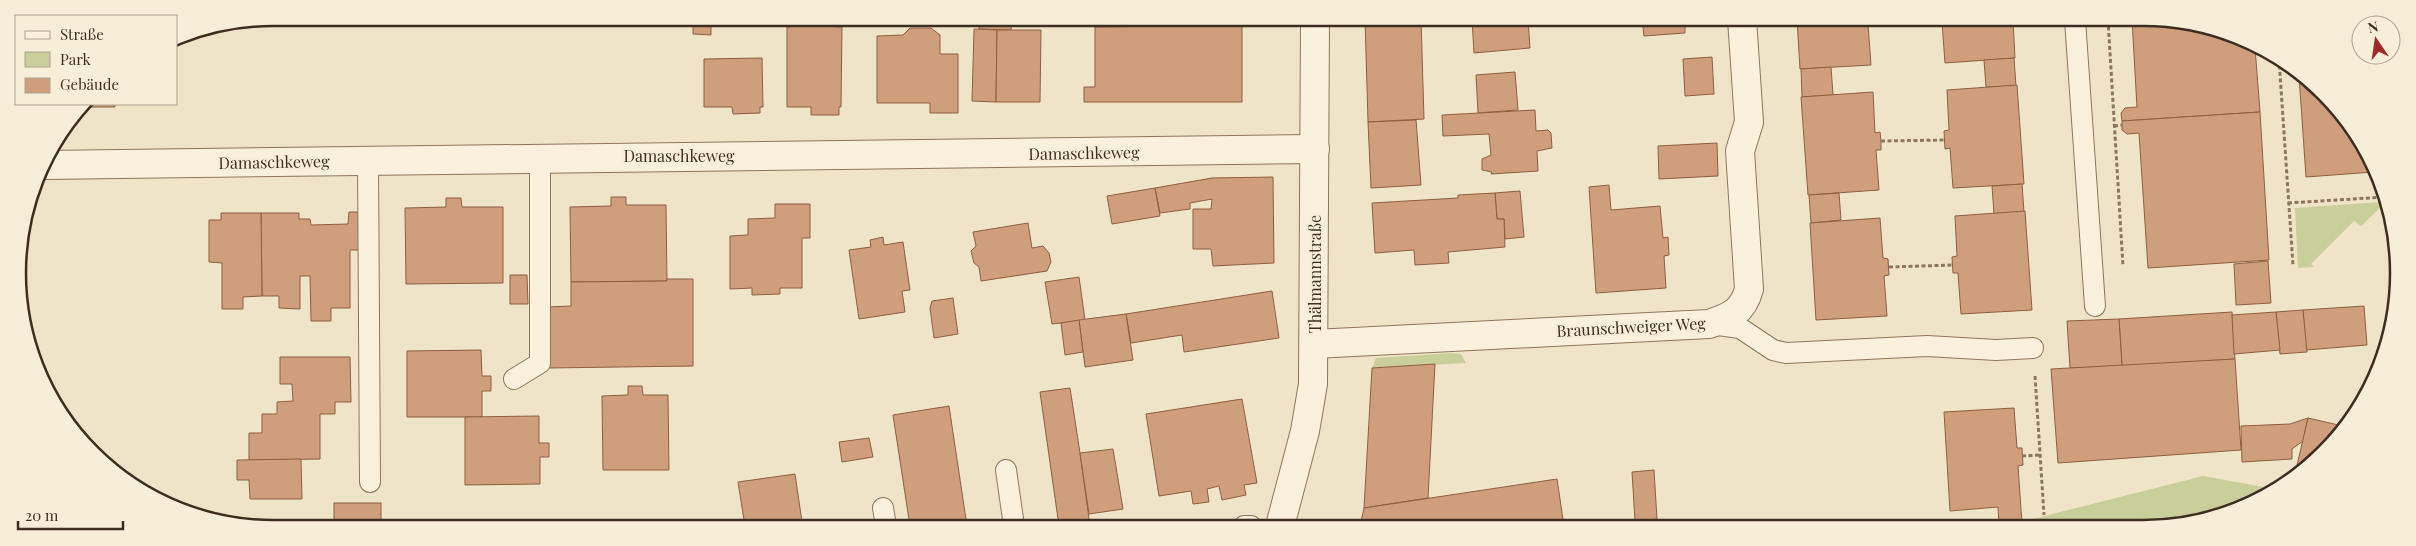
<svg xmlns="http://www.w3.org/2000/svg" width="2416" height="546" font-family="'Playfair Display',serif">
  <rect width="100%" height="100%" fill="#f0e4c8"/>
  <g fill="#c9cf9b">
    <polygon points="2381,202 2382,206 2361,226 2354,221 2311,264 2314,267 2298,268 2295,208"/>
    <polygon points="1452,353 1461,354 1466,363 1372,368 1376,358"/>
    <polygon points="2203,476 2275,489 2256,502 2176,526 2005,526"/>
  </g>
  <g fill="#cf9f7d" stroke="#8d5f41">
    <polygon points="693,18 711,18 711,35 693,34"/>
    <polygon points="790,18 826,18 826,26 842,27 841,107 839,107 839,115 811,115 811,107 787,107 787,27 790,27"/>
    <polygon points="979,18 1012,18 1011,30 979,29"/>
    <polygon points="1165,19 1242,19 1242,102 1084,102 1084,87 1095,87 1095,27 1165,26"/>
    <polygon points="1365,19 1421,19 1424,119 1368,122"/>
    <polygon points="1472,19 1528,19 1530,48 1474,53"/>
    <polygon points="1642,19 1685,19 1685,33 1644,36"/>
    <polygon points="1797,19 1873,19 1873,24 1868,24 1871,65 1800,69"/>
    <polygon points="1937,19 2013,20 2015,58 1945,63 1942,22 1937,23"/>
    <polygon points="2132,20 2177,20 2255,47 2260,112 2122,121 2121,113 2125,108 2137,107"/>
    <polygon points="910,28 931,28 940,35 940,54 958,54 958,113 930,113 930,103 877,103 877,36 903,35"/>
    <polygon points="974,29 997,30 996,102 972,101"/>
    <polygon points="997,30 1041,30 1040,102 996,102"/>
    <polygon points="1712,57 1714,94 1685,96 1683,59"/>
    <polygon points="762,58 763,107 760,107 760,113 733,114 732,107 704,107 704,59"/>
    <polygon points="2014,58 2016,86 1986,87 1984,60"/>
    <polygon points="1831,67 1833,95 1802,97 1801,69"/>
    <polygon points="1515,72 1518,110 1478,113 1476,75"/>
    <polygon points="2299,76 2346,118 2373,172 2306,177"/>
    <polygon points="2017,85 2024,184 1953,188 1950,148 1945,149 1944,131 1949,130 1947,90"/>
    <polygon points="1873,92 1875,133 1880,132 1881,141 1881,150 1876,150 1879,190 1808,195 1801,97"/>
    <polygon points="87,104 115,104 115,107 84,107"/>
    <polygon points="1535,110 1536,131 1548,130 1551,133 1552,148 1537,151 1538,171 1491,174 1492,172 1482,170 1482,159 1491,155 1489,134 1443,136 1442,115"/>
    <polygon points="2260,112 2269,260 2148,268 2139,133 2127,134 2122,130 2122,121"/>
    <polygon points="1416,120 1421,185 1371,188 1368,122"/>
    <polygon points="1717,143 1718,176 1659,179 1658,146"/>
    <polygon points="1273,177 1274,263 1213,266 1211,249 1193,249 1193,209 1211,209 1212,199 1190,203 1190,209 1160,213 1155,188 1212,178"/>
    <polygon points="2022,184 2024,212 1994,214 1992,186"/>
    <polygon points="1609,185 1611,210 1660,206 1663,238 1668,237 1669,255 1664,256 1666,288 1596,293 1589,187"/>
    <polygon points="1155,188 1160,216 1112,224 1107,196"/>
    <polygon points="1520,191 1524,237 1505,239 1504,219 1497,219 1495,193"/>
    <polygon points="1495,193 1497,219 1504,219 1505,247 1448,252 1449,263 1415,265 1414,250 1375,253 1372,203 1458,198 1458,195"/>
    <polygon points="1839,193 1841,220 1811,223 1809,195"/>
    <polygon points="611,197 626,197 626,205 666,205 667,281 571,282 570,207 611,206"/>
    <polygon points="446,198 461,198 462,207 503,207 503,283 406,284 405,208 446,207"/>
    <polygon points="775,204 810,204 810,238 802,238 802,288 780,288 780,294 752,295 752,288 730,289 730,236 748,235 748,219 775,218"/>
    <polygon points="2025,211 2032,310 1961,314 1958,273 1953,273 1952,257 1957,256 1955,216"/>
    <polygon points="349,212 362,212 362,250 350,250 350,308 331,308 331,321 311,321 310,276 300,276 300,309 279,308 279,296 262,296 261,213 299,213 299,219 310,219 311,225 348,224"/>
    <polygon points="221,213 261,213 262,296 243,297 243,309 222,309 222,263 209,262 209,220 221,220"/>
    <polygon points="1880,218 1883,258 1888,259 1889,275 1884,276 1887,316 1816,320 1810,223"/>
    <polygon points="1028,223 1032,248 1043,246 1049,253 1051,262 1047,271 981,281 979,267 974,263 971,251 976,246 973,232"/>
    <polygon points="883,237 884,245 903,242 910,290 902,291 905,312 859,319 849,250 871,247 870,240"/>
    <polygon points="2268,261 2271,303 2236,305 2234,264"/>
    <polygon points="510,275 527,275 528,304 510,304"/>
    <polygon points="1079,277 1085,320 1052,324 1045,282"/>
    <polygon points="667,279 693,279 693,366 547,368 547,307 571,306 571,282 667,281"/>
    <polygon points="1272,291 1279,338 1184,352 1182,335 1131,343 1126,314"/>
    <polygon points="953,298 958,334 934,338 930,308 932,301"/>
    <polygon points="2364,306 2367,345 2306,350 2303,310"/>
    <polygon points="2303,310 2307,352 2280,354 2276,312"/>
    <polygon points="2232,312 2235,359 2122,366 2119,319"/>
    <polygon points="2276,312 2280,350 2234,354 2232,315"/>
    <polygon points="1126,314 1133,360 1085,367 1079,320"/>
    <polygon points="2119,319 2122,366 2070,368 2067,321"/>
    <polygon points="1079,320 1083,352 1065,355 1061,323"/>
    <polygon points="481,350 482,376 491,376 491,391 482,391 482,417 407,417 407,351"/>
    <polygon points="280,357 350,357 351,402 335,402 335,414 320,414 320,459 249,460 249,433 262,433 262,414 277,414 277,402 293,401 292,384 280,384"/>
    <polygon points="2235,359 2241,450 2058,463 2051,369"/>
    <polygon points="1435,364 1428,498 1364,508 1372,368"/>
    <polygon points="628,386 642,386 643,395 668,395 669,470 603,470 602,396 628,395"/>
    <polygon points="1070,388 1080,453 1090,526 1059,526 1040,392"/>
    <polygon points="1242,399 1257,483 1244,485 1246,495 1222,500 1219,486 1207,489 1209,502 1193,504 1191,491 1159,496 1146,414"/>
    <polygon points="949,406 967,526 910,526 893,415"/>
    <polygon points="2014,408 2017,448 2022,448 2023,465 2018,466 2022,523 1999,526 1998,507 1950,511 1944,412"/>
    <polygon points="539,416 539,443 549,443 549,457 540,457 540,484 465,485 465,417"/>
    <polygon points="2308,418 2303,441 2292,449 2292,459 2242,462 2241,426 2290,424"/>
    <polygon points="2308,418 2343,426 2323,454 2295,474"/>
    <polygon points="869,438 873,457 842,462 839,442"/>
    <polygon points="1113,449 1123,509 1089,514 1080,453"/>
    <polygon points="301,459 302,499 250,499 249,480 237,480 237,460"/>
    <polygon points="1654,470 1657,519 1635,521 1632,472"/>
    <polygon points="795,474 802,522 817,521 818,526 745,526 738,482"/>
    <polygon points="1557,479 1564,526 1360,526 1364,508"/>
    <rect x="334" y="503" width="47" height="23"/>
  </g>
  <g fill="none" stroke-linecap="round" stroke-linejoin="round">
    <g stroke="#8d765c" stroke-width="22">
      <g id="service">
        <polyline points="2075,20 2095,306"/>
        <polyline points="368,160 370,482"/>
        <polyline points="1711,324 1740,328 1773,350 1786,353 1927,346 1996,350 2033,348"/>
        <polyline points="514,379 540,363 540,157"/>
        <polyline points="1006,470 1014,526"/>
        <polyline points="883,508 886,526"/>
        <polyline points="1244,526 1251,526"/>
      </g>
    </g>
    <g stroke="#8d765c" stroke-width="30">
      <g id="minor">
        <polyline points="43,165 1315,149"/>
        <path d="M1314 344 1709 324C1730 317 1743 312 1749 289L1740 151 1749 122 1742 19"/>
        <polyline points="1280,526 1305,431 1313,384 1315,19"/>
      </g>
    </g>
    <g stroke="#8d765c" stroke-width="3" stroke-dasharray="4 2.5" stroke-linecap="butt">
      <polyline points="2108,20 2123,266"/>
      <polyline points="2279,59 2293,265"/>
      <polyline points="2114,126 2122,125"/>
      <polyline points="1881,141 1945,140"/>
      <polyline points="2288,203 2385,197"/>
      <polyline points="1889,267 1953,265"/>
      <polyline points="2035,376 2044,515"/>
      <polyline points="2022,456 2040,455"/>
    </g>
    <use href="#service" stroke="#faf1dc" stroke-width="20"/>
    <use href="#minor" stroke="#faf1dc" stroke-width="28"/>
  </g>
  <g text-anchor="middle" stroke-width="4.5" stroke-linejoin="round" paint-order="stroke">
    <g font-size="16" fill="#3d2e20" stroke="#f7eed8">
      <text transform="translate(1084 153) rotate(-1)" y="6">Damaschkeweg</text>
      <text x="679" y="162">Damaschkeweg</text>
      <text transform="translate(274 162) rotate(-1)" y="6">Damaschkeweg</text>
      <text transform="translate(1315 274) rotate(-90)" y="6">Thälmannstraße</text>
      <text transform="translate(1631 327) rotate(-3)" y="6">Braunschweiger Weg</text>
    </g>
  </g>
  <path d="M0 0H2416V546H0ZM273 26H2143A247 247 0 0 1 2390 273V273A247 247 0 0 1 2143 520H273A247 247 0 0 1 26 273V273A247 247 0 0 1 273 26Z" fill="#f7eed8" fill-rule="evenodd"/>
  <path fill="none" stroke="#3d2e20" stroke-width="2.5" d="M273 26H2143A247 247 0 0 1 2390 273V273A247 247 0 0 1 2143 520H273A247 247 0 0 1 26 273V273A247 247 0 0 1 273 26Z"/>
  <rect x="15" y="15" width="162" height="90" fill="#f7eed8" stroke="#ada18e"/>
  <rect x="25" y="31" width="25" height="8" fill="#faf1dc" stroke="#ada18e"/>
  <text x="60" y="40" font-size="15" fill="#3d2e20">Straße</text>
  <rect x="25" y="52" width="25" height="15" fill="#c9cf9b" stroke="#ada18e"/>
  <text x="60" y="65" font-size="15" fill="#3d2e20">Park</text>
  <rect x="25" y="78" width="25" height="15" fill="#cf9f7d" stroke="#ada18e"/>
  <text x="60" y="90" font-size="15" fill="#3d2e20">Gebäude</text>
  <g transform="translate(2376 40) rotate(347)"><circle r="24" fill="#f7eed8" stroke="#ada18e"/>
  <path d="M0-4L9 19L0 12L-9 19Z" fill="#9e2a2b"/>
  <text y="-8" font-size="14" font-weight="bold" text-anchor="middle" fill="#3d2e20">N</text>
  </g>
  <path d="M18 521v8h105v-8" fill="none" stroke="#3d2e20" stroke-width="2.5"/>
  <text x="25" y="521" font-size="15" fill="#3d2e20" stroke="#f7eed8" stroke-width="4" paint-order="stroke">20 m</text>
</svg>
